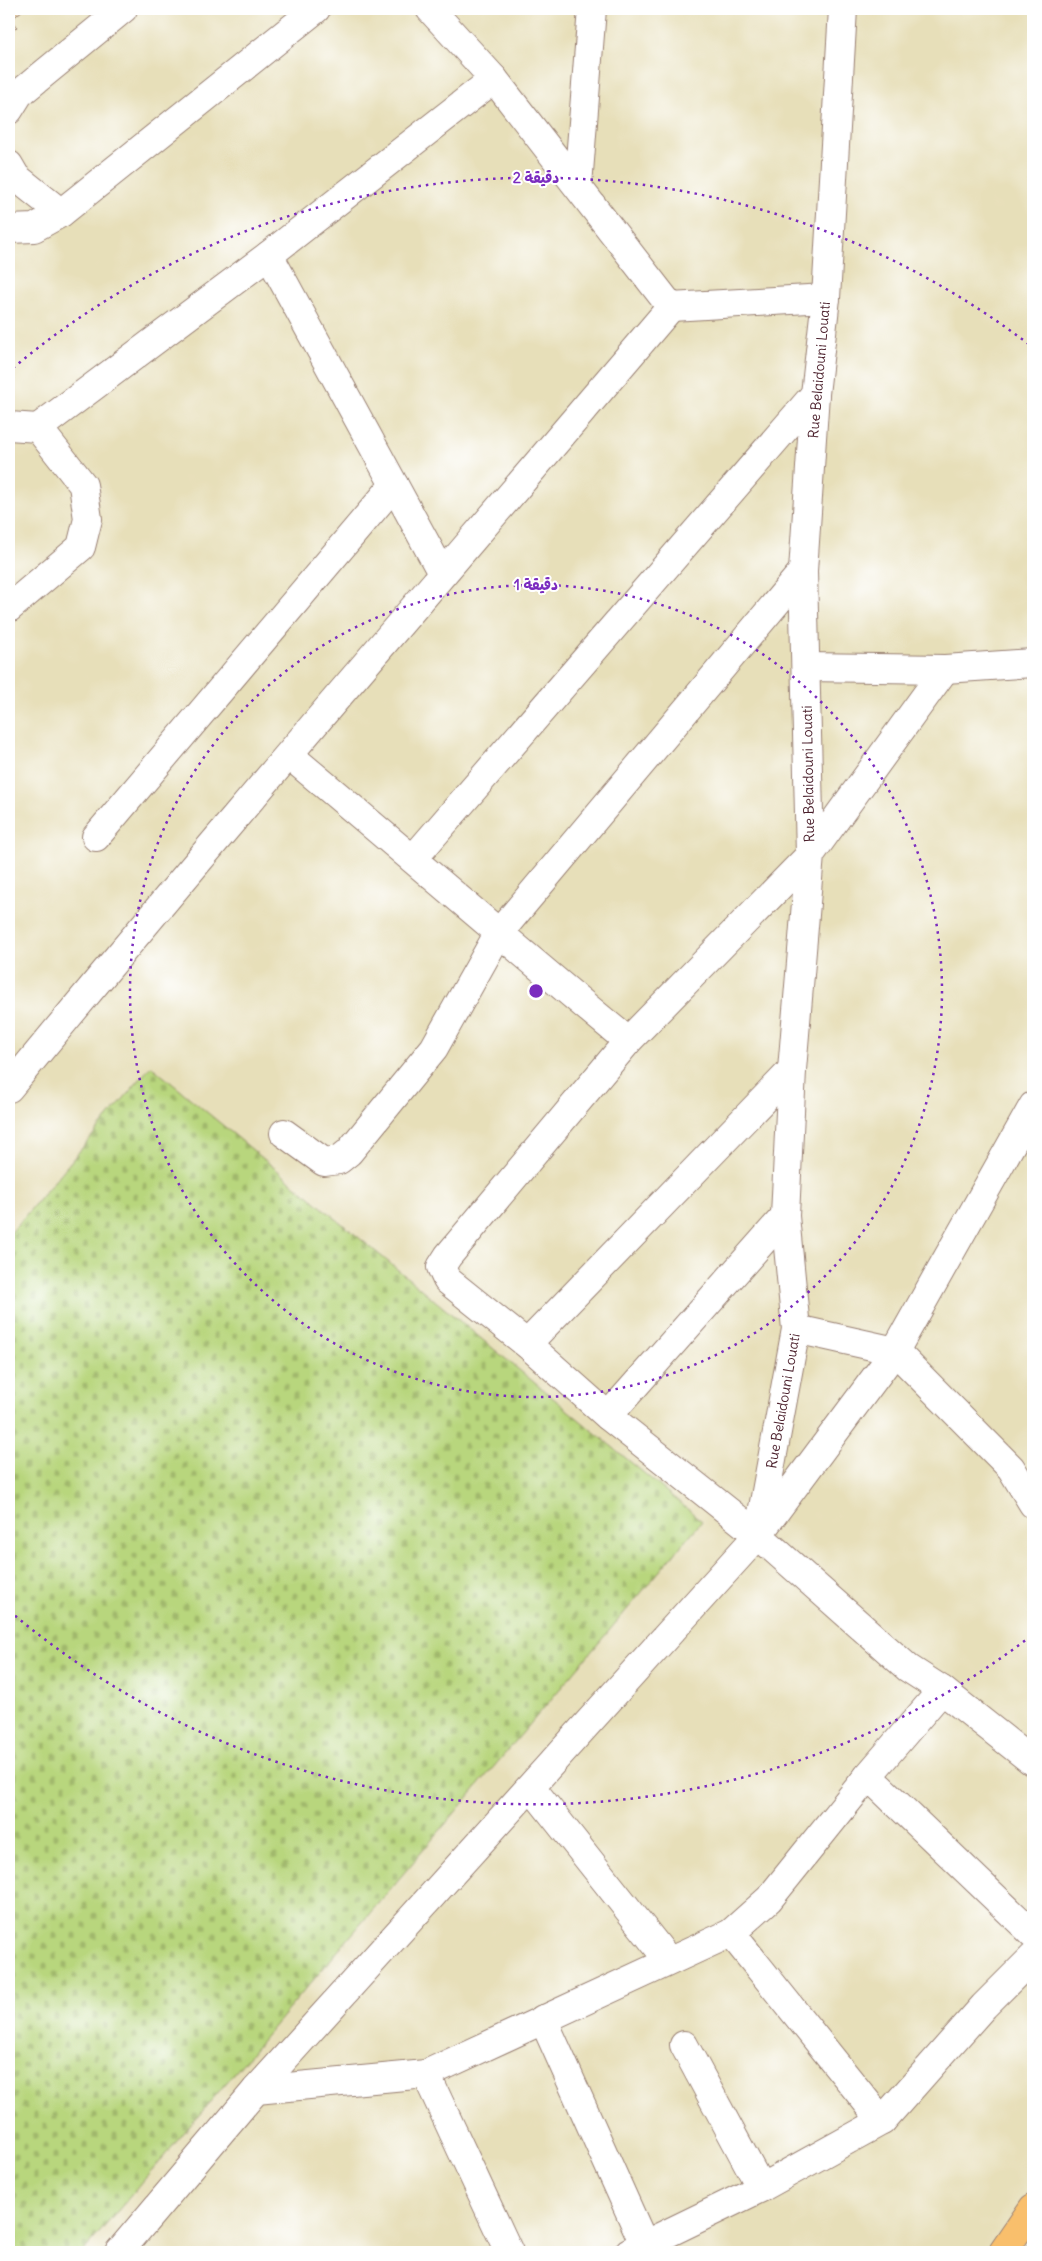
<svg xmlns="http://www.w3.org/2000/svg" width="1042" height="2261" font-family="Delius,'Playpen Sans Arabic',sans-serif">
  <defs>
    <pattern id="cemetery-stones" width="16" height="16" patternUnits="userSpaceOnUse" patternTransform="scale(1.25)"><rect width="16" height="16" fill="#b8d67d"/><path d="M2 7V4a2 2 0 0 1 4 0v3zM10 15v-3a2 2 0 0 1 4 0v3z" fill="#a0b76c"/></pattern>
    <pattern id="building-hatch" width="6" height="6" patternUnits="userSpaceOnUse" patternTransform="scale(1.25)"><rect width="6" height="6" fill="#eab97a"/><path d="M-1 1l2-2M0 6l6-6M5 7l2-2" fill="none" stroke="#ca9f6a"/></pattern>
  </defs>
  <rect width="100%" height="100%" fill="#fff"/>
  <filter id="ink" filterUnits="userSpaceOnUse"><feTurbulence type="fractalNoise" baseFrequency=".02" numOctaves="2"/><feDisplacementMap in="SourceGraphic" scale="10" xChannelSelector="R" yChannelSelector="G"/><feConvolveMatrix kernelMatrix="1 2 1 2 8 2 1 2 1" color-interpolation-filters="sRGB"/></filter>
  <filter id="wash" filterUnits="userSpaceOnUse"><feTurbulence type="fractalNoise" baseFrequency=".0096" numOctaves="4" result="noise"/><feDisplacementMap in="SourceGraphic" scale="20" xChannelSelector="R" yChannelSelector="G"/><feGaussianBlur stdDeviation="1.12" result="paint"/><feColorMatrix in="noise" values="0 0 0 0 0 0 0 0 0 0 0 0 0 0 0 0 0 1.4 0 .05"/><feComposite in="paint" operator="in"/></filter>
  <g filter="url(#wash)">
    <rect width="100%" height="100%" fill="#e7dfb9"/>
    <polygon fill="url(#cemetery-stones)" stroke="#817a54" points="151,1066 702,1521 83,2252 9,2252 9,1235"/>
    <g id="blocks">
      <polygon fill="url(#building-hatch)" points="9,9 24,9 11,20 17,27 9,34"/>
    </g>
  </g>
  <g filter="url(#ink)">
    <use href="#blocks" fill-opacity="0" stroke="#987f72" stroke-width="1"/>
    <g fill="none" stroke-linecap="round" stroke-linejoin="round">
      <g stroke="#987f72" stroke-width="30">
        <g id="minor">
          <polyline points="430,9 494,79 671,307 826,298"/>
          <polyline points="9,110 19,94 123,9"/>
          <polyline points="9,165 16,177 61,213"/>
          <polyline points="578,185 592,9"/>
          <polyline points="9,229 34,228 61,213 316,9"/>
          <polyline points="269,255 442,573"/>
          <polyline points="9,426 38,428"/>
          <polyline points="9,608 81,547 88,519 83,485 38,428 269,255 494,79"/>
          <polyline points="806,667 945,669 1033,663"/>
          <polyline points="945,669 810,855 628,1041 448,1256 441,1267 447,1280 527,1344 608,1416 758,1535 908,1668 942,1690 1033,1762"/>
          <path d="M289 755C403 850 514 947 628 1041"/>
          <polyline points="96,837 394,485"/>
          <polyline points="413,859 815,394"/>
          <path d="M9 1088C226 824 450 567 671 307"/>
          <polyline points="284,1133 324,1162 339,1160 349,1152 434,1048 498,934 803,571"/>
          <polyline points="796,1329 895,1351 1011,1468 1033,1504"/>
          <polyline points="527,1344 792,1070"/>
          <polyline points="608,1416 785,1216"/>
          <polyline points="758,1535 796,1329 785,1216 792,1070 810,855 803,571 815,394 826,298 843,9"/>
          <polyline points="868,1776 1033,1934"/>
          <polyline points="531,1787 669,1961"/>
          <polyline points="731,1933 882,2121"/>
          <polyline points="543,2019 645,2246"/>
          <polyline points="684,2045 761,2188"/>
          <polyline points="426,2074 509,2252"/>
          <polyline points="256,2090 426,2074 731,1933 769,1899 868,1776 942,1690"/>
          <polyline points="119,2252 256,2090 758,1535 895,1351 1033,1106"/>
          <polyline points="629,2252 761,2188 882,2121 984,2006 1033,1957"/>
        </g>
      </g>
      <g stroke="#987f72" stroke-width="30">
        <polyline id="major" points="1003,2252 1033,2208"/>
      </g>
      <use href="#minor" stroke="#fff" stroke-width="28"/>
      <use href="#major" stroke="#f9bf6c" stroke-width="28"/>
    </g>
  </g>
  <g fill="none" stroke="#7b2cbf" stroke-width="2.5" stroke-dasharray="2.5 5">
    <circle cx="536" cy="991" r="406"/>
    <path d="M1031 1636A813 813 0 0 1 13 1614M13 368A813 813 0 0 1 1031 346"/>
  </g>
  <g text-anchor="middle" stroke-width="4" stroke-linejoin="round" paint-order="stroke">
    <g font-size="14" fill="#4a1f2b" stroke="#fff">
      <text transform="translate(819 370) rotate(-85)" y="5">Rue Belaidouni Louati</text>
      <text transform="translate(808 774) rotate(-91)" y="5">Rue Belaidouni Louati</text>
      <text transform="translate(783 1401) rotate(-80)" y="5">Rue Belaidouni Louati</text>
    </g>
  </g>
  <circle cx="536" cy="991" r="8" fill="#7b2cbf" stroke="#fff" stroke-width="2.5"/>
  <g font-size="15" text-anchor="middle" font-weight="bold" fill="#7b2cbf" stroke="#fff" stroke-width="4" stroke-linejoin="round" paint-order="stroke">
    <text x="536" y="183">2 دقيقة</text>
    <text x="536" y="590">1 دقيقة</text>
  </g>
  <rect width="1042" height="2261" fill="none" stroke="#fff" stroke-width="30"/>
</svg>
